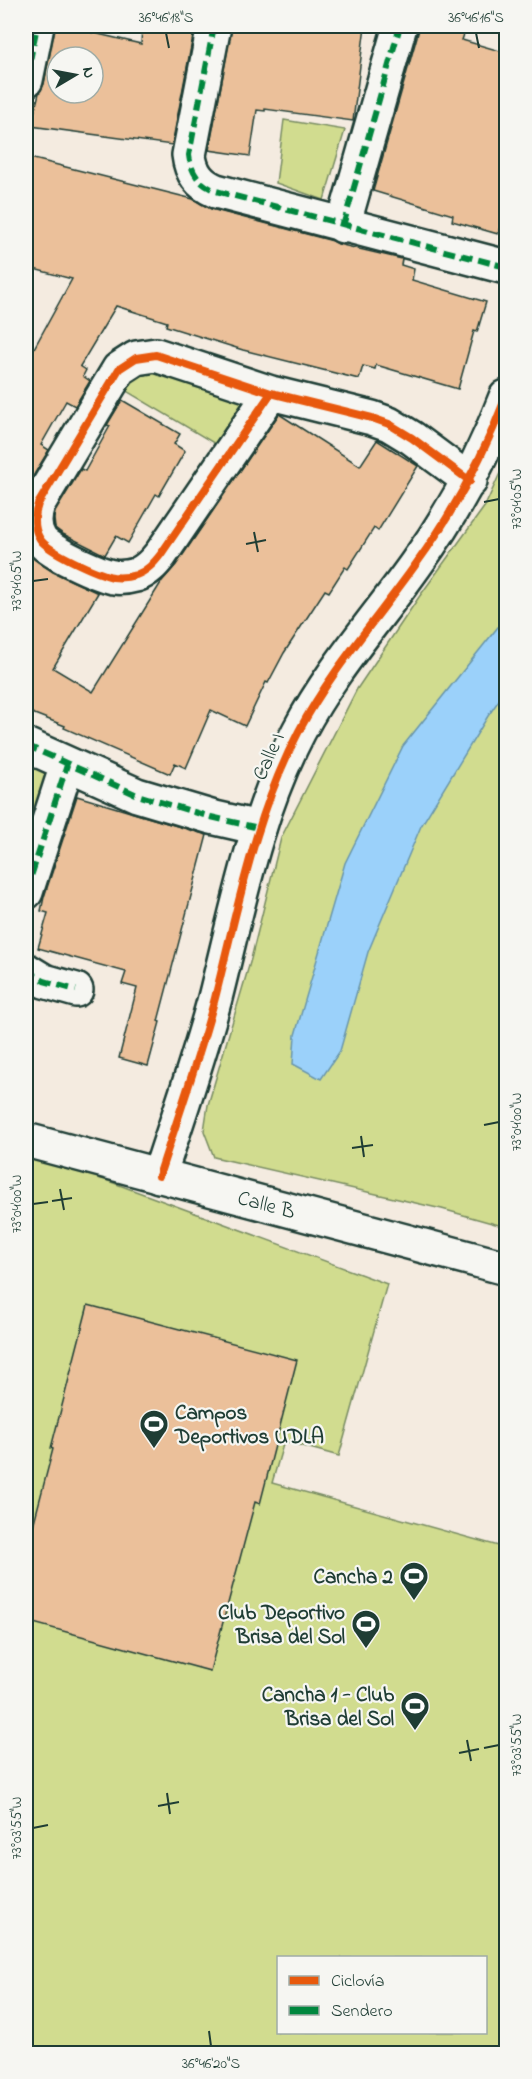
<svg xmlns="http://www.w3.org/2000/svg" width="532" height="2079" font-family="'Indie Flower',sans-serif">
  <rect width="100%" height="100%" fill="#f4ebe0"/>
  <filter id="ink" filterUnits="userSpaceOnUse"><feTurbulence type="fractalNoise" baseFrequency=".0167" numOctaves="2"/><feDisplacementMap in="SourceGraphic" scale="12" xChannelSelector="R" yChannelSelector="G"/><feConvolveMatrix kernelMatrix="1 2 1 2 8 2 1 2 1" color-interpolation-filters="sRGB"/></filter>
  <g filter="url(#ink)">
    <g fill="#d1dc8f" stroke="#788c62" stroke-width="1.5" fill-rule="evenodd">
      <polygon points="284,120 345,130 324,200 276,183"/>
      <polygon points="160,372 249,400 222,448 123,389 141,374"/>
      <polygon points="506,460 506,1227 442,1209 214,1157 204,1131 208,1105 251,959 281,838 357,689 419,597 485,506"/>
      <polygon points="26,763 46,774 32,828 26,826"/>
      <path d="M26 1155 65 1165 387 1284 339 1456 284 1441 272 1483 506 1548V2053H26ZM278 1958H486V2032H278Z"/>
    </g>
    <polygon fill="#9bd1fa" stroke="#6996ab" stroke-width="1.5" points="506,617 506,690 488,716 421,826 368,952 340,1051 321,1079 293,1064 295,1035 345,863 403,746"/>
    <g fill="#ebc09a" stroke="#1f3d34" stroke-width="1.5" fill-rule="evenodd">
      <path d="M55 26H64L141 44 142 26H195L172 145 31 126 39 93 44 84ZM57 57H93V93H57Z"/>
      <polygon points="232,26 365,26 353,121 265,109 265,111 257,110 250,156 209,150"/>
      <polygon points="420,26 467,26 462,40 507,53 507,202 498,234 452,221 453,215 373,191"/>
      <polygon points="26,157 193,199 211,209 333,241 338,244 402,259 401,265 414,269 412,280 486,302 477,332 474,331 458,389 376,365 375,369 363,366 359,379 243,350 166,326 167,322 116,306 80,366 86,370 83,376 90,381 75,406 66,401 41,445 49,450 26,488 26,363 72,279 26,267"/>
      <polygon points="122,400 180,434 174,444 185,451 159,496 156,494 128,543 116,536 105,555 63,534 55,528 54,519 55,512 81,469 85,471 110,426 107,425"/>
      <polygon points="279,414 360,466 377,440 418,466 378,531 374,528 348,569 345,567 329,592 325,590 284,653 268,683 266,682 245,726 211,710 186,768 175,763 170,774 64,728 65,726 27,711 26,714 26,551 34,559 53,572 98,593 53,668 93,692 162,581 176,565"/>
      <polygon points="77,796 207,835 158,1021 160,1022 148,1066 119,1058 137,988 122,984 126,972 38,948 48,913 41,911 44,897"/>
      <polygon points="88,1305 297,1360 260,1504 255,1502 210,1671 26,1621 26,1553 53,1449 51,1448"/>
    </g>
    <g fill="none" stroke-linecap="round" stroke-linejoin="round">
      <g stroke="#1f3d34" stroke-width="38">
        <g id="minor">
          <path d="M214 26 189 155C191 173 199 184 216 191L506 267"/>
          <polyline points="26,80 37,26"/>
          <polyline points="343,226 400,26"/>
          <path d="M271 393 161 554C154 563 147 571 136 575 129 577 121 578 113 577 98 574 48 552 40 539 33 528 34 516 38 504L119 369 136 358 156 355 271 393 372 418 389 424 412 438 470 481"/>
          <polyline points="26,745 137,795 211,817 259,828"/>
          <polyline points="26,892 67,765"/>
          <polyline points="26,970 44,981 76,990"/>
          <path id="s1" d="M26 1140 506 1268"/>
          <path d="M159 1176C178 1117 199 1058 215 998 238 907 255 815 299 731 331 670 377 619 416 564 454 512 483 457 506 397"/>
        </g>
      </g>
      <use href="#minor" stroke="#f6f6f2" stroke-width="33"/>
      <g stroke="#00873e" stroke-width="6" stroke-dasharray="12 6" stroke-linecap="butt">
        <path d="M214 26 189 155C191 173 199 184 216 191L506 267"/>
        <polyline points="26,80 37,26"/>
        <polyline points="343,226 400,26"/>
        <polyline points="26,745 137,795 211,817 259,828"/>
        <polyline points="26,892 67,765"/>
        <polyline points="26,970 44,981 76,990"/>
      </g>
      <g stroke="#f6f6f2" stroke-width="11">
        <g id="cycleway">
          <path d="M271 393 161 554C154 563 147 571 136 575 129 577 121 578 113 577 98 574 48 552 40 539 33 528 34 516 38 504L119 369 136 358 156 355 271 393 372 418 389 424 412 438 470 481"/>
          <path d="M159 1176C178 1117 199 1058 215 998 238 907 255 815 299 731 331 670 377 619 416 564 454 512 483 457 506 397"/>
        </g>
      </g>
      <use href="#cycleway" stroke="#e8590c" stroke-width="8"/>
    </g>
  </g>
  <path fill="none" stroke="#1f3d34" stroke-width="2" d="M166 33 169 48M476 33 479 48M484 502 499 499M254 532 258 552M246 544 266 540M33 581 48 579M484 1125 499 1122M361 1136 364 1157M352 1148 373 1145M60 1189 64 1210M52 1201 72 1198M33 1204 48 1202M467 1740 471 1761M484 1748 499 1745M459 1753 479 1749M167 1793 170 1814M158 1806 179 1802M33 1828 48 1825M209 2031 211 2046"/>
  <defs>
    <g id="stadium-pin" transform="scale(1.5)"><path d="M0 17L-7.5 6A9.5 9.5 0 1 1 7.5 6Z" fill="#1f3d34" stroke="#f6f6f2"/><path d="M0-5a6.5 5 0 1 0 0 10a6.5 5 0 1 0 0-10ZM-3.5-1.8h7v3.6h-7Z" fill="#fff"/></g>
  </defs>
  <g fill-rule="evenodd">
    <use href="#stadium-pin" x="154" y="1424"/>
    <use href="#stadium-pin" x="414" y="1576"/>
    <use href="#stadium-pin" x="366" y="1624"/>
    <use href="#stadium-pin" x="415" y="1706"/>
  </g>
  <g text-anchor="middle" stroke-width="4.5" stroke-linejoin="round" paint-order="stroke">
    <g font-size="21" fill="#1f3d34" stroke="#f6f6f2">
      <text transform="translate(268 756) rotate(-66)" y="7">Calle I</text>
      <text dy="7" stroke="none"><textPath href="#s1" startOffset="249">Calle B</textPath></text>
    </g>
    <g font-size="21" font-weight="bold" fill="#1f3d34" stroke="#f6f6f2" text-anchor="end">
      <text x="175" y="1419" text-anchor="start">Campos<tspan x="175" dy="24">Deportivos UDLA</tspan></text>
      <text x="393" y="1583">Cancha 2</text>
      <text x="345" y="1619">Club Deportivo<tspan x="345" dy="24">Brisa del Sol</tspan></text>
      <text x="394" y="1701">Cancha 1 - Club<tspan x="394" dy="24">Brisa del Sol</tspan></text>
    </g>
  </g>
  <rect width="532" height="2079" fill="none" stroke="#f6f6f2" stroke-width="66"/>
  <rect x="277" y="1956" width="210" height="78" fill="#f6f6f2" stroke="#a0aca6" stroke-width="1.5"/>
  <rect x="289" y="1976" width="30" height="9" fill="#e8590c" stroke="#a0aca6" stroke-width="1.5"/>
  <text x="331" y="1986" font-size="18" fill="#1f3d34">Ciclovía</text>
  <rect x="289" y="2006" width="30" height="9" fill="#00873e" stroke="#a0aca6" stroke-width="1.5"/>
  <text x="331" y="2016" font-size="18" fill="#1f3d34">Sendero</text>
  <g transform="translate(75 75) rotate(80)"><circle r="28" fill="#f6f6f2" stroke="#a0aca6" stroke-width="1.5"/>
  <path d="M0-4.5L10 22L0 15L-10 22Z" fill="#1f3d34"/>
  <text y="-9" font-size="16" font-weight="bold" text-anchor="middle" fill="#1f3d34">N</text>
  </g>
  <rect x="33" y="33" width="466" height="2013" fill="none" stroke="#1f3d34" stroke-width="2"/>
  <g font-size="15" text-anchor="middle" fill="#1f3d34">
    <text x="166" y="22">36°46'18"S</text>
    <text x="476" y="22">36°46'16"S</text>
    <text transform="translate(516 499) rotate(-90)" y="5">73°04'05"W</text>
    <text transform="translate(16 581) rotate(-90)" y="5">73°04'05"W</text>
    <text transform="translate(516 1122) rotate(-90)" y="5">73°04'00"W</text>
    <text transform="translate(16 1204) rotate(-90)" y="5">73°04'00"W</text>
    <text transform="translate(516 1745) rotate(-90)" y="5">73°03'55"W</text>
    <text transform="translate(16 1828) rotate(-90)" y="5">73°03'55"W</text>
    <text x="211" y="2068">36°46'20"S</text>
  </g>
</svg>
